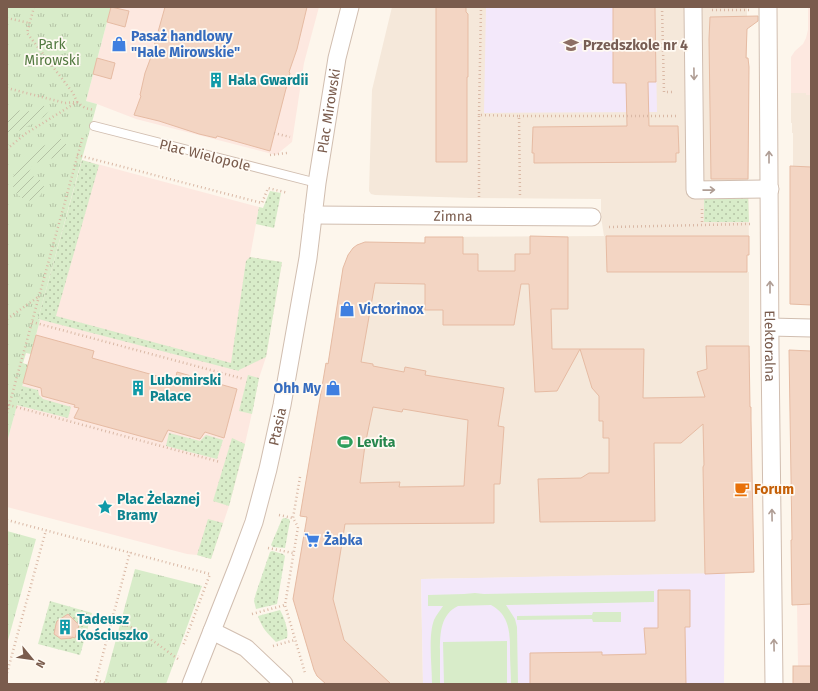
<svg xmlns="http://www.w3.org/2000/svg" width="818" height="691" font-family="'Fira Sans',sans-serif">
  <defs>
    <pattern id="grass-dots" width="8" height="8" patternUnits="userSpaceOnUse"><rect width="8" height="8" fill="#d8ecc9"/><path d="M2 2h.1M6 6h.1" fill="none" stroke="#b4c2a5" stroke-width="1.8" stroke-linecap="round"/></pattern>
    <pattern id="park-tufts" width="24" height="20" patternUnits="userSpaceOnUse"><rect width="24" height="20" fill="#d8ecc9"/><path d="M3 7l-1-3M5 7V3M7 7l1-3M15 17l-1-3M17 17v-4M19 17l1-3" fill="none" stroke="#b4c2a5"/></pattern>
    <pattern id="garden-furrows" width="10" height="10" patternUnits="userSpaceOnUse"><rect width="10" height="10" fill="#d8ecc9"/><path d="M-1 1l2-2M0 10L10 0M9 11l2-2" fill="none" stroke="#b4c2a5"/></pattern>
  </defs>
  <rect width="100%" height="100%" fill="#fdf6ec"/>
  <g fill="#f5e8da">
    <polygon points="392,7 747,7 747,58 749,67 749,112 748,113 749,255 747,255 747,272 749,272 749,345 750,346 750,357 749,358 750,407 751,407 751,420 750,420 751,434 754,573 421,579 423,684 326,684 317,676 314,670 293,599 307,517 300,516 315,427 321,401 326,363 328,363 343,268 348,255 353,248 424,243 425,237 604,236 601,217 601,199 471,198 375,195 371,194 369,191 372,90"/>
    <polygon points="791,93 806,93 806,95 811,95 811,305 790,304 790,167 793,166 793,133 792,133 792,123 791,123"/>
  </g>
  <g fill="#fde8e0">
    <polygon points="111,7 319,7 304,63 292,142 276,155 136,119 97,104 86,101"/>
    <polygon points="808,7 811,7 811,95 806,95 806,93 791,93 791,57 795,51 803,44 806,38 808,30"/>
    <polygon points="82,160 259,207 250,257 282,262 266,357 259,378 250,422 241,461 229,506 211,559 197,555 187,554 7,507 7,442 40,320 38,319"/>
    <polygon points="811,541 811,684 793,684 793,666 798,666 797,604"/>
  </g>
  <g fill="#f3e8fa">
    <polygon points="486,7 655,7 657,112 484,113"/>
    <polygon points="725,573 724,684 423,684 421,579"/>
  </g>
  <g fill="url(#grass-dots)">
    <polygon points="82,160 99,165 56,316 231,363 246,261 250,257 282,262 266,357 239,370 239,371 38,319"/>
    <polygon points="270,191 281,193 274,228 256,224 259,207 263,208"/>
    <polygon points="704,196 748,196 749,222 704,222"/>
    <polygon points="248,375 259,378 252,414 239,411"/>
    <polygon points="22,386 38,390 39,395 43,399 71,407 68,418 17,405"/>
    <polygon points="169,433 200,441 206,435 223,440 217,459 166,446"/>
    <polygon points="232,438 245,444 229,506 213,501"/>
    <polygon points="284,518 289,519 290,521 285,548 273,547 271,545 282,519"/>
    <polygon points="208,519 223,523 211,559 197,555"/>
    <polygon points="272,551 283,554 285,556 277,604 256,609 254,601 256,593 270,552"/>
    <polygon points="50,601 92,613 80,655 38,644"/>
    <path d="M280 610C284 617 289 631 287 638L276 642C267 633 262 628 258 616Z"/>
  </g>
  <g fill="url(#park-tufts)">
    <polygon points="7,7 111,7 86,101 97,104 38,319 40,320 31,354 26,353 23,363 28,365 7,442"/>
    <polygon points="7,531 36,539 7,644"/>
    <polygon points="135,569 202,586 166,684 104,684"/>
  </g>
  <g fill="url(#garden-furrows)">
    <path d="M43 105 49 109C46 121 19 128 10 137 10 138 7 142 7 143V113C18 108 21 112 30 111 35 110 38 106 43 105Z"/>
    <path d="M61 139C70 143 66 153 59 156 48 161 32 159 29 173 35 179 39 176 44 186 43 189 42 194 39 197 30 206 15 196 13 186 11 176 18 164 24 158 33 149 46 145 57 140Z"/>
  </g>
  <g fill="#d8ecc9">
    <path d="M654 591V602L506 605 515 619 517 627 518 684H511C511 673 510 663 510 652 510 634 510 615 491 605L458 606C439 615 440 637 440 656 440 665 440 675 440 684H432C432 666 428 636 434 620 436 615 440 611 443 606H428V595L464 594 475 593 484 594Z"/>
    <polygon points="593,612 621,612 621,622 593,622 592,619 517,620 517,616 592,615"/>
    <polygon points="507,641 507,684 444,684 443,642"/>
  </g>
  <g fill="#f3d5c3" stroke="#e6bba3" fill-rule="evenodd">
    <polygon points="111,7 129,11 125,27 107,22"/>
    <polygon points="165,7 307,7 297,49 289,72 290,73 270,151 217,136 216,138 199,134 159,121 134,115 141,96 140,95 145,73 151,57"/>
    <polygon points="436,7 466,7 466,12 468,14 468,77 467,77 467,162 436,162"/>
    <polygon points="613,7 655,7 656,82 648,82 649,126 678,126 679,153 676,153 676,162 534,163 534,153 532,153 533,127 627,126 626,83 613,83"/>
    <polygon points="758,16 758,21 747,29 746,58 748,58 749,67 748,179 711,179 709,39 710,17"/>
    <polygon points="97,58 115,63 111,79 93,74"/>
    <polygon points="790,166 811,167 811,305 790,304"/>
    <path d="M530 236 568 237V309H551L552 349H644L643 398 705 397 697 372 707 369 706 346H749L750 407H751V420L754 572 705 574 703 467 704 465 703 424 681 443H654L655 521 540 522 538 479 581 478 589 473H609V438H603V421H599V396L592 388 580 349 557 391 535 392 529 284H521L514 325H443V310H425V284L375 283 361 362 373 364V366L404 372 405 367 426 371 425 375 504 388 498 426 504 427 500 484H494V523L345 524 333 599 344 640 391 684H326L317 676 314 670 293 599 307 517 300 516 326 363 328 364 343 268 348 255 353 248 357 245 365 242 425 243V237H463V254H478V271H515V254H530ZM373 407 402 412 403 409 468 420 464 486 399 487 400 482 360 483 365 445Z"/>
    <polygon points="606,236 749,236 749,255 747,255 747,272 607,272"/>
    <polygon points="36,335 94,351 92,358 175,381 177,372 237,389 224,438 205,432 200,439 168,430 162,442 74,418 79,408 74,407 75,405 42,396 41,388 23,383"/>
    <polygon points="789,350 811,351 811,604 792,605 791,540 792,540"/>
    <polygon points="658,590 690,590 690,627 685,627 686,684 530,684 530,653 602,652 602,655 646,654 644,628 658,628"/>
    <polygon points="68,614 79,625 75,638 72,637 72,638 61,639 54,634 56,624 57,621"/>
    <rect x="793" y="666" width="18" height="18"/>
  </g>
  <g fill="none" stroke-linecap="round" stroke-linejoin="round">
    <g stroke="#d1beb0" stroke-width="10">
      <polyline id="lane" points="94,126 317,183"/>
    </g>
    <g stroke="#d1beb0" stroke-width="19">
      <g id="street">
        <polyline points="693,7 695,190 770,189"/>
        <path id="s1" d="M768 7 770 350 774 684"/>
        <path id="s2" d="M313 215 592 217"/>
        <polyline points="770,327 811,328"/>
        <polyline points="212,631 246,648 284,684"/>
        <path id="s3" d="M191 684 238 565 254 522 268 469 282 405 308 258 317 183 337 58 350 7"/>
      </g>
    </g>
    <g stroke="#d9b8a5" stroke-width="2.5" stroke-dasharray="1 3" stroke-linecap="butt">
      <polyline points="662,7 664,92 674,92"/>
      <polyline points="712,10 749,10"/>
      <polyline points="7,18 29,23"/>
      <polyline points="289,78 298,80"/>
      <polyline points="7,88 65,103 77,102 85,108 94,110"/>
      <polyline points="479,115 481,7"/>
      <polyline points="519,116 676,116"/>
      <polyline points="274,133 290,137"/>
      <polyline points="7,149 25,134 77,102 73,93 27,33 34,7"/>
      <polyline points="77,155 262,203 268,188 288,193"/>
      <polyline points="270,155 287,153"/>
      <polyline points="479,197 479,115 519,116 520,197"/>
      <polyline points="702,209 702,225"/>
      <polyline points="609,227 750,224"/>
      <polyline points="7,319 38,297"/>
      <polyline points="32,322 244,379"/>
      <polyline points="7,401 9,405 220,462"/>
      <polyline points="7,413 83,136"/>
      <polyline points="300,477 293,518 298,527 285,605 305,673"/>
      <polyline points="279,515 293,518"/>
      <polyline points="7,520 210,574 183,646"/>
      <polyline points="268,548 293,553"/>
      <polyline points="252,614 285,605"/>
      <polyline points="113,618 142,633 178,659 179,656"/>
      <polyline points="273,646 295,640"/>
      <polyline points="7,673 46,530"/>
      <polyline points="96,680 109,684"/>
      <polyline points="95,684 130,552"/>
    </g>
    <use href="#lane" stroke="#fff" stroke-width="8"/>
    <use href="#street" stroke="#fff" stroke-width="17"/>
  </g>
  <defs><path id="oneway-shaft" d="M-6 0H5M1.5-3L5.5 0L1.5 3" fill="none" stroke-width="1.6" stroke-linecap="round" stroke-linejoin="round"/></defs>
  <g stroke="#af9d94">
    <use href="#oneway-shaft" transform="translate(694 74) rotate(89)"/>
    <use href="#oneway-shaft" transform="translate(769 157) rotate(-90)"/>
    <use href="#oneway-shaft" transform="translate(709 190) rotate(-1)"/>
    <use href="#oneway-shaft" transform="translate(770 287) rotate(-90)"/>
    <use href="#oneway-shaft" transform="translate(772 515) rotate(-91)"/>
    <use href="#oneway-shaft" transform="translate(774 645) rotate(-91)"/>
  </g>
  <defs>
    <g id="shop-bare" transform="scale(1.2)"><path d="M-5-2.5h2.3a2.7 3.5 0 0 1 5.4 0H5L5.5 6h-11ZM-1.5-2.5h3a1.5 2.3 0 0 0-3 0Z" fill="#3f7fe0" stroke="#fffaf3" stroke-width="2.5" paint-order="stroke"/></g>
    <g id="school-bare" transform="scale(1.2)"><path d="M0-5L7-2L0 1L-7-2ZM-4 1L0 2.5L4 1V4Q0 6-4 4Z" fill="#8d6e63" stroke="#fffaf3" stroke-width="2.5" paint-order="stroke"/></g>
    <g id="building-bare" transform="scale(1.2)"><path d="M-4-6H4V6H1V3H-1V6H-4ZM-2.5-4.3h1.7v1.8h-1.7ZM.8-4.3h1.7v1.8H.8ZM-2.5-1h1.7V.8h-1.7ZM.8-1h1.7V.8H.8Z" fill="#0f9aa8" stroke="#fffaf3" stroke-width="2.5" paint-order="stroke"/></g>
    <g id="stadium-bare" transform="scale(1.2)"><path d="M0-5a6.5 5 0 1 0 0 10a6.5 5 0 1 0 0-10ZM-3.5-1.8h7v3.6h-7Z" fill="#2e9e5b" stroke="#fffaf3" stroke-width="2.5" paint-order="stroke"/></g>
    <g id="cafe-bare" transform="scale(1.2)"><path d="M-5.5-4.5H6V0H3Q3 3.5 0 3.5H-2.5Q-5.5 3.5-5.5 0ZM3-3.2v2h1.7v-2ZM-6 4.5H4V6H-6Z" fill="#e8710a" stroke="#fffaf3" stroke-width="2.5" paint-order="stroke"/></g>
    <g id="sight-bare" transform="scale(1.2)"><path d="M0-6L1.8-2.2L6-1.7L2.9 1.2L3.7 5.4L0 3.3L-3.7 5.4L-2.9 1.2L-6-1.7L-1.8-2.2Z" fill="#0f9aa8" stroke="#fffaf3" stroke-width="2.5" paint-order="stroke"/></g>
    <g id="supermarket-bare" transform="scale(1.2)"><path d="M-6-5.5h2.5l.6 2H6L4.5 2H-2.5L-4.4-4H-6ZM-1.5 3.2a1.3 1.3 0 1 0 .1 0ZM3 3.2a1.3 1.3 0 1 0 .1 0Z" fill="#3f7fe0" stroke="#fffaf3" stroke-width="2.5" paint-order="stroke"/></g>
  </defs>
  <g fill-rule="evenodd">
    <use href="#shop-bare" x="119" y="44"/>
    <use href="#school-bare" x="571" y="45"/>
    <use href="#building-bare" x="216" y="80"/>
    <use href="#shop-bare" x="347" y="309"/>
    <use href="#building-bare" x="138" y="388"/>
    <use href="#shop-bare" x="333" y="388"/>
    <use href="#stadium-bare" x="345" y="442"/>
    <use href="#cafe-bare" x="742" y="489"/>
    <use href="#sight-bare" x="105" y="507"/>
    <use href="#supermarket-bare" x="312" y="540"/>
    <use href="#building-bare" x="65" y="627"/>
  </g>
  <g text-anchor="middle" stroke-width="3.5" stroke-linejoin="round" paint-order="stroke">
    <g font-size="14" font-weight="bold" fill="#366cbe" stroke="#fffaf3" text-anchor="start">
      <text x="131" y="41">Pasaż handlowy<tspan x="131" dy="16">"Hale Mirowskie"</tspan></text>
      <text x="359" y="314">Victorinox</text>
      <text x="321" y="393" text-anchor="end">Ohh My</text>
      <text x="324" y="545">Żabka</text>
    </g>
    <g font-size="14" fill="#537a41" stroke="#fffaf3">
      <text x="52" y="49">Park<tspan x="52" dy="16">Mirowski</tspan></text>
    </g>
    <g font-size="14" font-weight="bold" fill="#785e54" stroke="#fffaf3" text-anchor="start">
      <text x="583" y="50">Przedszkole nr 4</text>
    </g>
    <g font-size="14" font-weight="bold" fill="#0d838f" stroke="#fffaf3" text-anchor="start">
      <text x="228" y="85">Hala Gwardii</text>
      <text x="150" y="385">Lubomirski<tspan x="150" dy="16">Palace</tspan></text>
      <text x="117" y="504">Plac Żelaznej<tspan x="117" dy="16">Bramy</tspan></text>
      <text x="77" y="624">Tadeusz<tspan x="77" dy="16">Kościuszko</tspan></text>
    </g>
    <g font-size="14" fill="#7a5c4d" stroke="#fffaf3">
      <text dy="5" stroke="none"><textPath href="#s3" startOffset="592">Plac Mirowski</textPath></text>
      <text transform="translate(205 155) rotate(14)" y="5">Plac Wielopole</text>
      <text dy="5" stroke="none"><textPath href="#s2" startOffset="140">Zimna</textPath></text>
      <text dy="5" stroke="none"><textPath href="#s1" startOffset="339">Elektoralna</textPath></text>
      <text dy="5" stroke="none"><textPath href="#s3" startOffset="272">Ptasia</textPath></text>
    </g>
    <g font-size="14" font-weight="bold" fill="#27864d" stroke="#fffaf3" text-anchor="start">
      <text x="357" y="447">Levita</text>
    </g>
    <g font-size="14" font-weight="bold" fill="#c56008" stroke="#fffaf3" text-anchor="start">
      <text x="754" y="494">Forum</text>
    </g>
  </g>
  <rect width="818" height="691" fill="none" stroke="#7a5c4d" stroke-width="16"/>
  <g transform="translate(32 659) rotate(119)" stroke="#fffaf3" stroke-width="3" paint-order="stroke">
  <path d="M0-3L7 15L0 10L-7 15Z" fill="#7a5c4d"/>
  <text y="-6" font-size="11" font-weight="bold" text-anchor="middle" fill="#7a5c4d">N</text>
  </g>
</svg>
